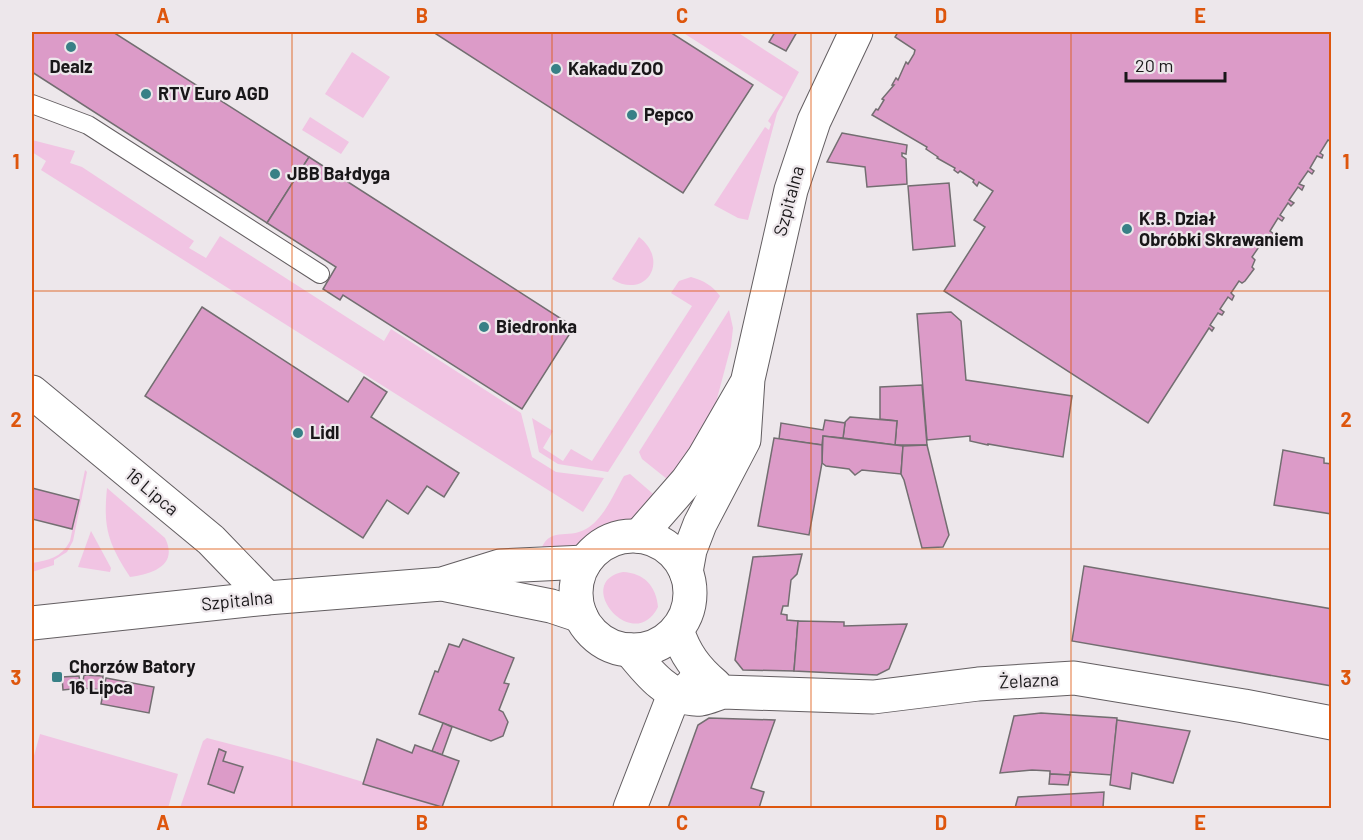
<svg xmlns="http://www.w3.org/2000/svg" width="1363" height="840" font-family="Barlow,sans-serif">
  <rect width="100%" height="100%" fill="#ede7eb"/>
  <g fill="#f1c4e3">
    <polygon points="682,32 737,32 799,72 777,113 748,220 738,218 714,205 765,127 769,130 771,124 768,121 783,97"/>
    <polygon points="352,52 390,77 363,118 325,94"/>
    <polygon points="310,117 349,142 341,154 302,130"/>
    <polygon points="32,140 75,151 70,163 82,167 194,241 189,248 206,258 220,236 384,341 391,329 521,413 532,457 556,472 604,478 583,512 41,170 46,161 32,152"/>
    <path d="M639 237C671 262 644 300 612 279Z"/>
    <path d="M691 277C704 281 712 285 720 296L608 472 558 464 539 452 532 418 553 431 543 448 563 461 571 449 592 461 692 306 671 293 679 281Z"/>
    <polygon points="729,310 733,328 731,346 714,410 672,483 642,459 639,452"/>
    <path d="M85 470 87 472 73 541 67 552 54 560V565L32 572V563C49 560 61 558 70 541Z"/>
    <path d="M630 474 659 499 636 520 611 528 571 547 540 552C549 525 567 540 586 529 604 519 614 493 624 476Z"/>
    <path d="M107 488 165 538C179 566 151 574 130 577 108 543 103 528 107 488Z"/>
    <polygon points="91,531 111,568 110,572 78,567"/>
    <path d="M623 572C644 573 656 586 658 607 633 656 572 582 623 572Z"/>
    <polygon points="40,734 178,774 168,808 32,808 32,763"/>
    <polygon points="207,738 280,757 450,808 180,808 203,741"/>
  </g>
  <g fill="#dc9bc8" stroke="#736e71" stroke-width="1.5">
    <polygon points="32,32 113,32 309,157 267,223 32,72"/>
    <polygon points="433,32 670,32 753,85 683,193"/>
    <polygon points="775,32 797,32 786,51 769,42"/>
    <polygon points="898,32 1332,32 1332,142 1328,140 1320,153 1323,155 1322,158 1317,156 1310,168 1314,171 1312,174 1308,171 1299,184 1304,186 1302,190 1298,187 1289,200 1294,203 1291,206 1288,203 1280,215 1284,218 1282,221 1278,218 1270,231 1274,234 1268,240 1265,238 1252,257 1255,260 1252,267 1254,269 1245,281 1242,283 1239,281 1231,293 1234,296 1232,300 1228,297 1220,309 1224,312 1222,315 1218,313 1210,325 1214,328 1212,331 1209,328 1148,423 944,291 985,227 974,220 993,191 979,182 977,186 973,182 974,180 960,171 958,173 954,170 955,168 937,158 938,157 926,149 927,147 872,115 876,109 878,110 884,100 882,99 894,85 892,85 896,78 898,80 906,62 908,64 914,54 915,50 895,37"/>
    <polygon points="842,133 907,145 906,154 902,153 902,156 906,159 907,184 867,187 865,167 827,162"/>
    <polygon points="309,157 574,327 522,409 343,295 340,300 323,289 336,267 267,223"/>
    <polygon points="949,183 955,246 913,250 908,186"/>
    <polygon points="202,307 348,402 364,377 387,392 371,417 459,473 444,497 427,486 408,514 387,500 363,538 145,396"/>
    <polygon points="951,312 961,321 966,380 1072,396 1063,457 988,444 988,445 970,441 970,436 927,440 917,314"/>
    <polygon points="922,385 927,445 895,445 897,421 880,419 880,387"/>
    <polygon points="850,417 897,421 895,445 843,438 845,422"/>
    <polygon points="825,420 845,423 843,438 823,436 822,445 779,439 781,423 823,430"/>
    <polygon points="823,436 903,446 901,474 862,470 855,475 849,469 826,466 822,463"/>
    <polygon points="774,438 822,445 822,463 809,535 758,526"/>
    <polygon points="927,445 949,535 943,547 922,548 904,480 901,474 903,446"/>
    <polygon points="1283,450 1324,458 1324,463 1332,464 1332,514 1274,505"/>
    <polygon points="32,488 79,500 72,529 32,519"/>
    <polygon points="802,554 797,574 791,580 788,606 783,606 781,614 787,615 787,620 798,621 794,671 743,670 735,660 753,557"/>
    <polygon points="1084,566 1332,609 1332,686 1072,641"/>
    <polygon points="798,621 844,622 844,626 907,624 889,669 877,675 794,671"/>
    <polygon points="463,639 514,658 504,683 509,684 499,710 503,712 508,722 503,736 491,741 419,714 435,671 438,672 449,644 459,647"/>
    <polygon points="84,675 103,676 102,690 82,688"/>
    <polygon points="79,676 81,688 63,690 62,677"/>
    <polygon points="106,678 154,687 149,713 101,704"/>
    <polygon points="1041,713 1117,718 1112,775 1070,772 1070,775 1050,774 1050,771 1032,770 1000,773 1014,716"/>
    <polygon points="709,718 775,720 751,788 764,792 759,808 668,808 698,725"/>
    <polygon points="1117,720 1190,731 1173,783 1132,773 1130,789 1110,785"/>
    <polygon points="443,723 452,727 442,755 432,751"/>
    <polygon points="377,739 412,753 415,745 459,761 442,807 363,784"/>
    <polygon points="219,749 226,752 223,761 243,767 234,793 208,784"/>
    <polygon points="1050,774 1070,775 1068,785 1049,784"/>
    <polygon points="1104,792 1103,808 1015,808 1018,797"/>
  </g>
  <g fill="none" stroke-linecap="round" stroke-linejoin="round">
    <g stroke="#635e61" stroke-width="20">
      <polyline id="service" points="32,104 88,125 320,274"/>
    </g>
    <g stroke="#635e61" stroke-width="35">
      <g id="minor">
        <polyline points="32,392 211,540 267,598"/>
        <path d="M677 630C685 654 696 669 715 685"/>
        <path d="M630 650C646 670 671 702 701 699 708 698 716 694 723 692L873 697 978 684 1074 678 1244 706 1332 723"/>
        <polyline points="630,808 670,705 693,684 699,672"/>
      </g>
    </g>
    <g stroke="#635e61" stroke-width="35">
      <g id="tertiary">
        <circle cx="633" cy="593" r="57"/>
        <polyline points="639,536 687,481 704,457 745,386"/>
        <polyline points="686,572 690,550 700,524 744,440 748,379 791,190 814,121 856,32"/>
        <polyline points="447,585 551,606 581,616"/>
        <polyline points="32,623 267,598 442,584 500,566 585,562"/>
      </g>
    </g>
    <use href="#service" stroke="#fff" stroke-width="18"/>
    <use href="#minor" stroke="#fff" stroke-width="33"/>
    <use href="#tertiary" stroke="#fff" stroke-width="33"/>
  </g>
  <path fill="none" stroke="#de560d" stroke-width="1.5" stroke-opacity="0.55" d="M292 32V808M552 32V808M811 32V808M1071 32V808M32 291H1332M32 549H1332"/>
  <g fill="#388086" stroke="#ede7eb" stroke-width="2">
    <circle cx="71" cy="47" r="6"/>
    <circle cx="556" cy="69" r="6"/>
    <circle cx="146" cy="94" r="6"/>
    <circle cx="632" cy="115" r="6"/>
    <circle cx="275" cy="174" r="6"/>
    <circle cx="1127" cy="229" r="6"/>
    <circle cx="484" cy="327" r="6"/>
    <circle cx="298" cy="433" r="6"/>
    <rect x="51" y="671" width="12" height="12" rx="3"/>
  </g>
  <g text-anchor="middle" stroke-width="4.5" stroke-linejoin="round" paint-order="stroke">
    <g font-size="18" font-weight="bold" fill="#191719" stroke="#ede7eb" text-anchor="start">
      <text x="71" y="73" text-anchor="middle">Dealz</text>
      <text x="568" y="75">Kakadu ZOO</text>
      <text x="158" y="100">RTV Euro AGD</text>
      <text x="644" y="121">Pepco</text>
      <text x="287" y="180">JBB Bałdyga</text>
      <text x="1139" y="225">K.B. Dział<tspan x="1139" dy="21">Obróbki Skrawaniem</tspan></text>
      <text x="496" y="333">Biedronka</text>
      <text x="310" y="439">Lidl</text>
      <text x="69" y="673">Chorzów Batory<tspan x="69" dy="21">16 Lipca</tspan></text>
    </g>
    <g font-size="18" fill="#191719" stroke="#ede7eb">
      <text transform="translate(789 201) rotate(-75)" y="6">Szpitalna</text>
      <text transform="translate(152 492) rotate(40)" y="6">16 Lipca</text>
      <text transform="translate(237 601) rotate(-6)" y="6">Szpitalna</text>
      <text transform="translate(1029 681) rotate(-3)" y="6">Żelazna</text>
    </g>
  </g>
  <rect width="1363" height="840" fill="none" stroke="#ede7eb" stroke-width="66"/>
  <path d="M1126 72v9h99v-9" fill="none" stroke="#191719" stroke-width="3"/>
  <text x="1135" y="72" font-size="18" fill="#191719" stroke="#ede7eb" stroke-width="4.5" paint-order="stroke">20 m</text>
  <rect x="33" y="33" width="1297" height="774" fill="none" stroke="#de560d" stroke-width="2"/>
  <g font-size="20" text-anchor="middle" font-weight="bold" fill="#de560d">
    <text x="163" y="23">A</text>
    <text x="422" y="23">B</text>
    <text x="682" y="23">C</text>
    <text x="941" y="23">D</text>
    <text x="1200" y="23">E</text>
    <text x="16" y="169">1</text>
    <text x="1346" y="169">1</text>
    <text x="16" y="427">2</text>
    <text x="1346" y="427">2</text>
    <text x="16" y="685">3</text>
    <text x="1346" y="685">3</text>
    <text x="163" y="830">A</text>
    <text x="422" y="830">B</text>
    <text x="682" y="830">C</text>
    <text x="941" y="830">D</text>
    <text x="1200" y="830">E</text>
  </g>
</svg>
